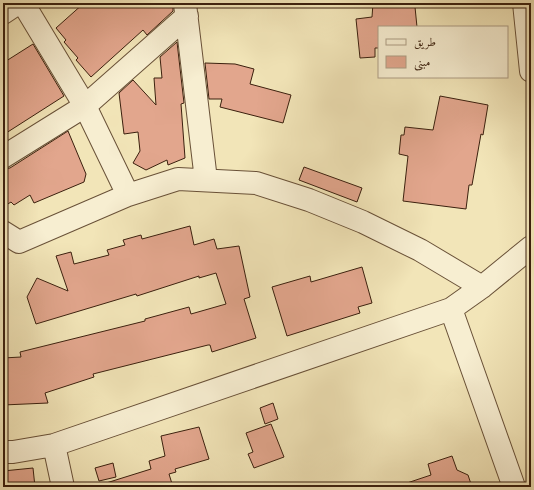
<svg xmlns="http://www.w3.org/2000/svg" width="534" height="490" viewBox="0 0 534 490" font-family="Vollkorn,Amiri,serif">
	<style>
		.building { fill: #e2a68d; stroke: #3b200e }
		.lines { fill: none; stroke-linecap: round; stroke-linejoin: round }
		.minor-casing { stroke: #695138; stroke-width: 24 }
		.tertiary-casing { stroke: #695138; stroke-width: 24 }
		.minor { stroke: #f7eed1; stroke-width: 22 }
		.tertiary { stroke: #f7eed1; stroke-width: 22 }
	</style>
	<rect width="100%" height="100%" fill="#f2e5b8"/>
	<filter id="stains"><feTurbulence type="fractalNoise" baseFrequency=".005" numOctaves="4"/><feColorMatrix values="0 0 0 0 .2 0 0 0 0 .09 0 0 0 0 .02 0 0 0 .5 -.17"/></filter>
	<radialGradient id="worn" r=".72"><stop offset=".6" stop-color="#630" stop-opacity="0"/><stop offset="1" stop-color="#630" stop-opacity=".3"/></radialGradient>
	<path class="building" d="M84,3H173V11L147,35L143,30L91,77L76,60L78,58L64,42L66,40L56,28Z
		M373,3H409L415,7L417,27H379V48H375V57L360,58L356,19L372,17Z
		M177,42L184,103L181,104L185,158L168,165L167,160L146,170L133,163L140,151L138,132L124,134L119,93L133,80L156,105L154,78H162L160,57Z
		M33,44L64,96L3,135V63Z
		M205,63L235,64L254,69L250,84L291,95L283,123L220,107L222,99H209Z
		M440,96L488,105L483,135L481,134L472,185H469L466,209L403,201L408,156L399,154L401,135H404L405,127L433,130Z
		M68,131L86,174L84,182L34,203L30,195L14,205L11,202L3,207V169L10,168Z
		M304,167L362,188L357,202L299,180Z
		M190,226L194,245L214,239L217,249L239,246L250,297L244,299L256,338L212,352L210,345H208L93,374L94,377L45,393L48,403L3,405V358L21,357L20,352L145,321V319L189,307L191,314L226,304L216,273L199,278V276L137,296L136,294L36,324L27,297L37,278L68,291L56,256L71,252L74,264L109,255L107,250L125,245L123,240L141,235L142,239Z
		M362,267L372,303L358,307L360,313L287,336L272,287L310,276L311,282Z
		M273,403L278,419L265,424L260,408Z
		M271,424L284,457L254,468L248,454L253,452L246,433Z
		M199,427L209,459L175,469L176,472L169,474L173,487H103V484L151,469L149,461L165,456L161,436Z
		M452,456L457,470L468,475L472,487H404V484L431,475L428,464Z
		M113,463L116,477L99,481L95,468Z
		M33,468L35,487H3V471Z"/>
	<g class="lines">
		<g class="minor-casing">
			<path id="minor" d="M23,3L85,106L128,195
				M524,3L531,71
				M185,4L206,180
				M3,157L85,106L187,16
				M3,232L19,242L128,195L178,179L256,183L309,200L363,222L420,250L482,287
				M451,309L514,487
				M54,445L63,487
				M3,452H13L54,445L451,309L482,287L531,247"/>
		</g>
		<g class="tertiary-casing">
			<path id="tertiary" d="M3,13L18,3"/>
		</g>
		<use href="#minor" class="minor"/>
		<use href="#tertiary" class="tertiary"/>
	</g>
	<rect width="534" height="490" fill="none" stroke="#f2e5b8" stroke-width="16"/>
	<rect x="4" y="4" width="526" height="482" fill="none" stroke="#3b200e" stroke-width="2"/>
	<rect x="8" y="8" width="518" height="474" fill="none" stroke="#3b200e"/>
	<rect x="378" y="26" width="130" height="52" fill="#f7eed1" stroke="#ac9c83"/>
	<rect x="386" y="39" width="20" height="6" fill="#f7eed1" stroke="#ac9c83"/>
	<text x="414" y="46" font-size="12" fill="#3b200e">طريق</text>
	<rect x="386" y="56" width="20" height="12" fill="#e2a68d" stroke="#ac9c83"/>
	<text x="414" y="66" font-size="12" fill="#3b200e">مبنى</text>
	<rect width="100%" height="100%" filter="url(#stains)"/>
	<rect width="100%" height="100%" fill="url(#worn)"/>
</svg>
